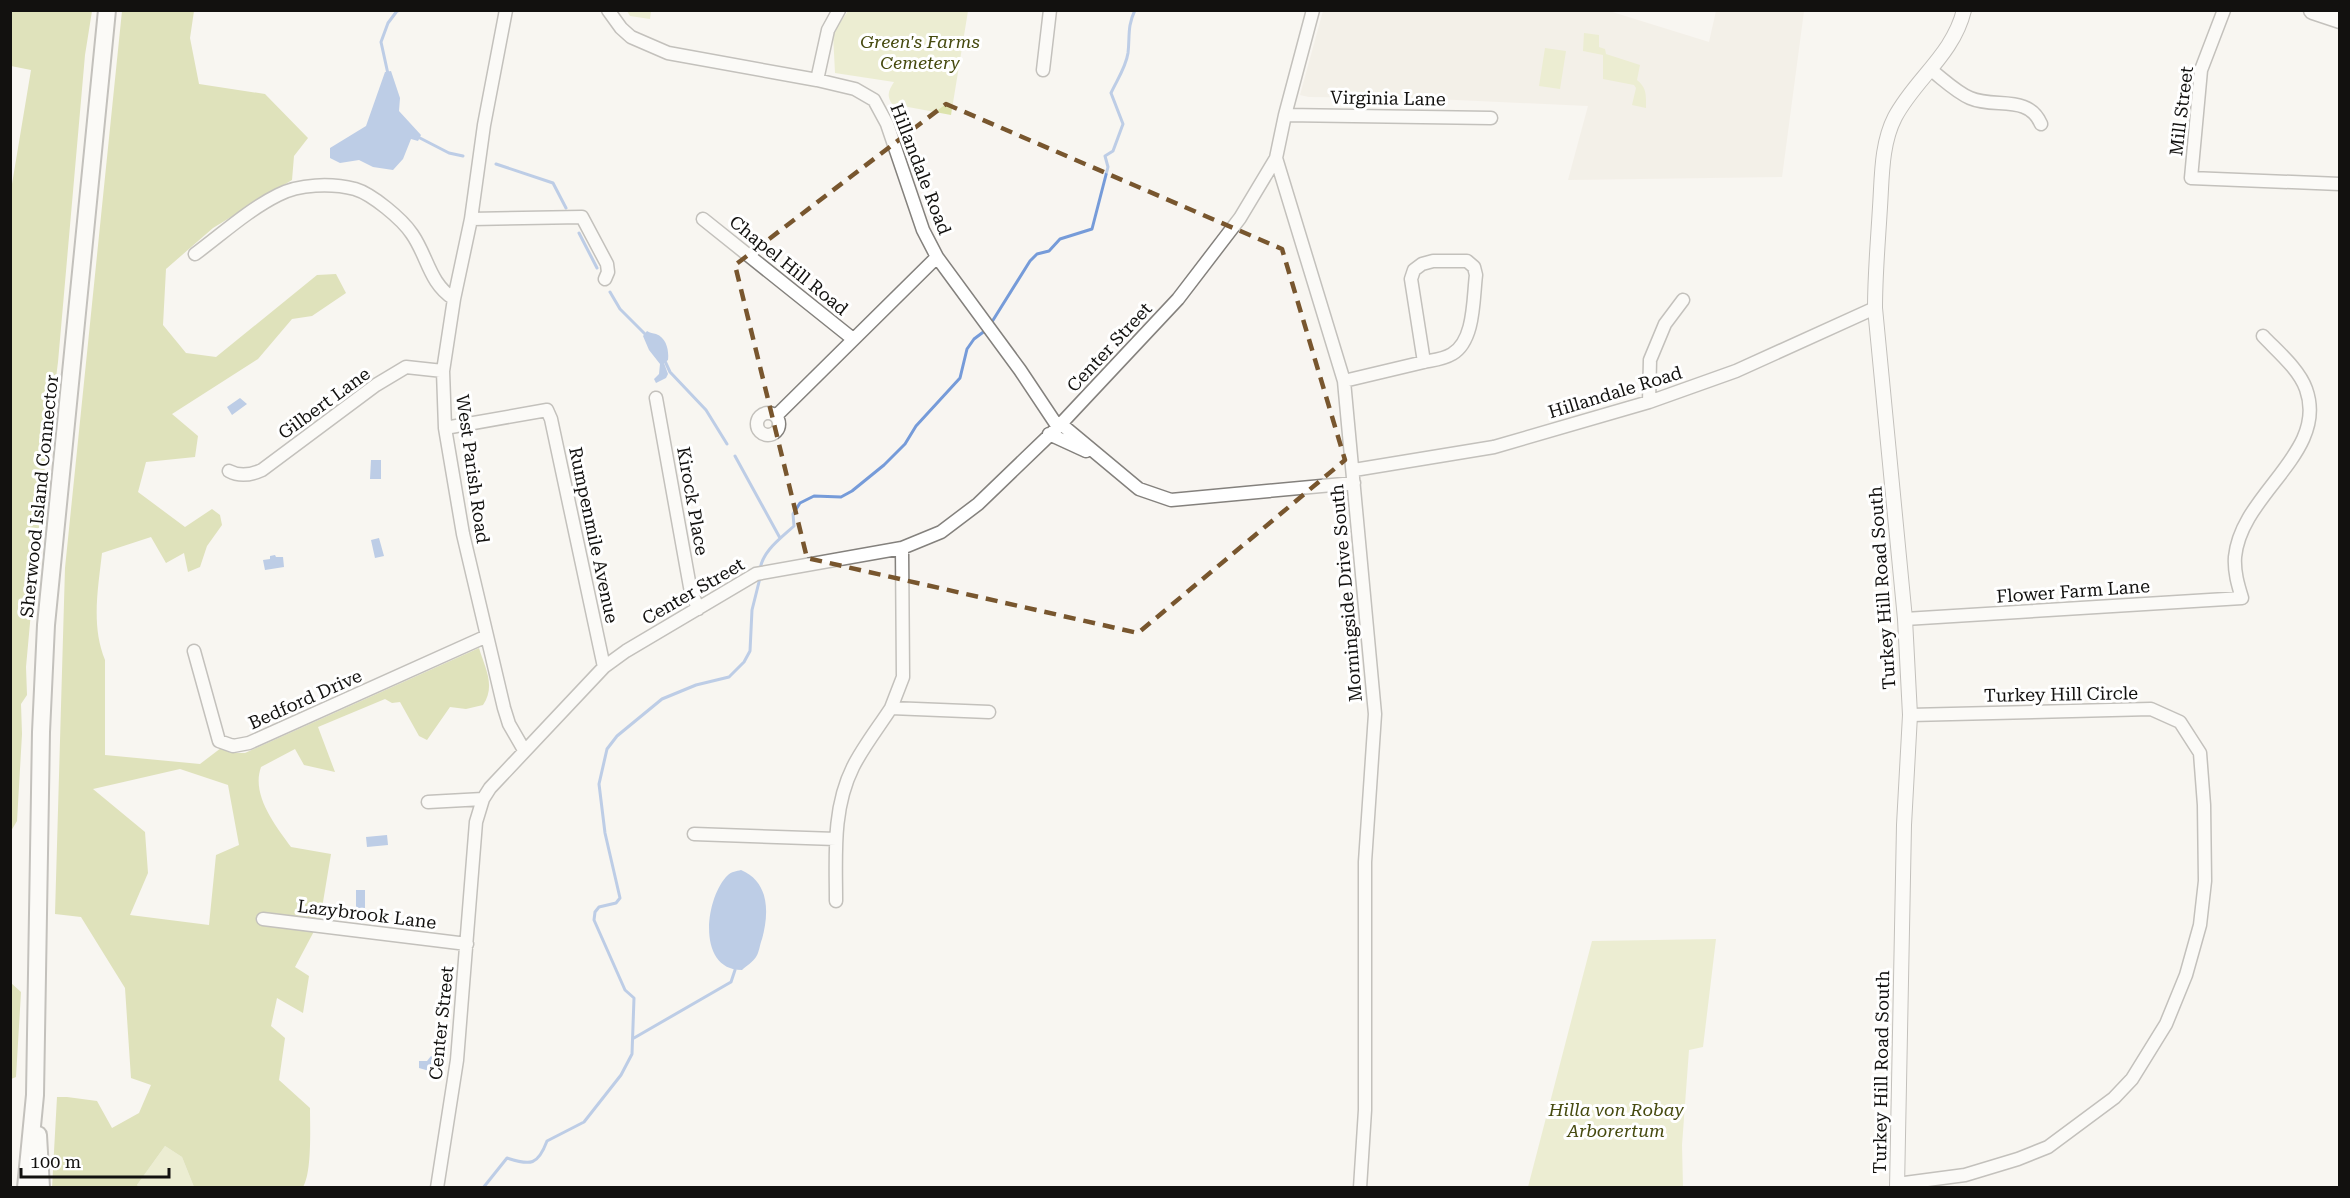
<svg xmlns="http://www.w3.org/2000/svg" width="2350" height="1198" viewBox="0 0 2350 1198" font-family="'Roboto Serif',serif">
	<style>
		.built { fill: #eee8dd }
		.green { fill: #dde3ad }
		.forest { fill: #c1c97b; fill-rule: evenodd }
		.water { fill: #769bd9 }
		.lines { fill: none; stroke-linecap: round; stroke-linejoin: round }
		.stream { stroke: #769bd9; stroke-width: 3 }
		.minor-casing { stroke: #84817d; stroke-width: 15 }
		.tertiary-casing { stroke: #84817d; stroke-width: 16 }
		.secondary-casing { stroke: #84817d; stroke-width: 20 }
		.primary-casing { stroke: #84817d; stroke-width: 21 }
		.minor { stroke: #fff; stroke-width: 12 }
		.tertiary { stroke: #fff; stroke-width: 14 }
		.secondary { stroke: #fff; stroke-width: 16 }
		.primary { stroke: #fff; stroke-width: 18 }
		.marked { fill: none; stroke: #78562e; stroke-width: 4.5; stroke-dasharray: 12 8; stroke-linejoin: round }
		.labels { text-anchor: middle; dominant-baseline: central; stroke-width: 6; stroke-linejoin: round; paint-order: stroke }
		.park-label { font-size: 18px; font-style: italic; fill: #464a0f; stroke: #fff }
		.street-label { font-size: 18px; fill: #12110f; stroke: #fff }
	</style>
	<rect width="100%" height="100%" fill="#f8f5f1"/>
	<path class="built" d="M1323,11H1609L1709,42L1716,11H1804L1782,177L1568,180L1588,106L1415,98L1309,97L1300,95Z"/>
	<path class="green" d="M627,11H651L650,19L630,16Z
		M848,11H968L951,115L892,104C886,95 889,90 894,82L835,73L833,33Z
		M1584,33L1599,35V47L1605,49L1606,54L1640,65L1637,80C1647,88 1646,95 1646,108L1632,105L1636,88L1634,85L1603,79V55L1583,51Z
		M1545,48L1566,51L1560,89L1539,86Z
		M1716,939L1703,1047L1689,1050L1682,1145L1683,1187H1528L1592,941Z
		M165,1146L182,1157L194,1187L139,1188L137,1185Z"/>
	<path class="forest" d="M11,10L92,11L85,55L58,362L45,465L33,590L26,667L27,695L21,704L22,734L17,821L11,831L10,196L31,70L11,66Z
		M122,11H194L190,38L199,84L265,94L308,138L294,156L292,180L213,228L166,269L163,325L186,353L216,357L317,275L336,274L346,293L312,316L292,319L258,359L172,414L198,436L195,457L146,462L138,492L185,527L212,509L220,515L222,525L207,546L200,567L188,572L184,553L166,563L151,537L102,553C98,589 91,626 105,660V755L200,764L221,748L231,753H245L479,648C485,668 496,686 483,705L466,709L450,707L427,740L419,736L400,702L392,703L385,699L318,727L335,772L304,765L295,749L261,767C251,795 275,825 291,847L331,854L320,920L295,967L309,976L303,1013L277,998L271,1026L285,1038L279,1080L310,1108C310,1128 312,1172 303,1187H194L182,1157L165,1146L137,1185L139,1187L52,1188L57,1097H67L97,1101L112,1128L139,1113L151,1085L131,1078L125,988L81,917L55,914L65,568ZM180,769L228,785L239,845L216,855L209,925L130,915L148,873L145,832L93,789Z
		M11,983L21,992L16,1077L11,1079Z"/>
	<path class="water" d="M391,71L400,98L399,111L421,135L418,141L411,139L403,159L393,170L373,167L359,160L340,163L330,158V148L366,126L385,72Z
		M647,331C650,333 653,333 656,334C667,338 669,351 668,360L664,363L668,374L666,378L656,383L654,379L659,374L660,364L649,350L643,336Z
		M240,398L247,404L232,415L227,407Z
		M371,460H381V479H370Z
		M379,538L384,556L375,558L371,540Z
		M275,555L276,557H283L284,567L265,570L263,560L270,559V556Z
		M387,835L388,845L367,847L366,837Z
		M741,870C770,882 769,914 762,939C760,944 759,953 756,957C753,962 746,966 742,970C696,970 705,897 728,875C731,872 737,871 741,870Z
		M356,890H365V908H356Z
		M431,1056L436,1058L431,1066L433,1072L419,1068V1061H427Z"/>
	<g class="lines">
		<path class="stream" d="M388,74L381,42L388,23L397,11L401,10
			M418,137L449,153L463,156
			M496,164L553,183L566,208
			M579,233L597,268
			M610,292L620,309L645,334
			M990,325L1030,261L1037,254L1049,251L1060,239L1092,229L1108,167L1105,156L1113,151L1123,124L1111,93C1117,80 1126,67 1128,53C1130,36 1127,27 1135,10
			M664,359L670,372L706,410L727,444
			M735,456L780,538
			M760,571C761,552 781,538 794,526L793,514L800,503L814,496L841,497L852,491L884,465L905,444L916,426L960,378L967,349L974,339L986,330
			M634,1038L731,982L735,970
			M483,1188L507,1158C531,1166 538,1165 547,1141L584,1122L621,1075L632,1054L634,998L625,990L594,920L595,912L599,907L616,903L620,898L605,833L599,784L607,749L617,736L662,699L696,685L729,677L744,662L750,651L752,610L760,578"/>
		<g class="minor-casing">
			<path id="minor" d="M506,10L484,125L471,219L454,299L443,371L445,428L463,534L504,708L509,724L524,750
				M608,10L621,28L631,37L668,53L817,80L855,89L874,100L887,124L923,230L937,257L1020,370L1058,427
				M1313,10L1285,115L1276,158L1344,381L1375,714L1365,862V1110L1360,1188
				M2224,10L2201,70L2191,178L2340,184
				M1043,70L1050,10
				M1931,70C1943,79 1956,92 1970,98C1995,109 2028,94 2041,124
				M817,80L828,30L839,10
				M1285,115L1491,118
				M471,219L582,217L607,264L608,272L605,279
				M703,219L853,339
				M195,254C222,234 248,210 278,195C299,184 331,183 355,189C372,194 402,219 412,234C428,257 429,283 454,299
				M1433,261H1467L1474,267L1476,275C1473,298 1475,341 1452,354C1444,359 1434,360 1424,362L1411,279L1414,270L1422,264Z
				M1344,381L1424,362
				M656,398L690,587L698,609
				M1649,402L1650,360L1665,324L1683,300
				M757 424a11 11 0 1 1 22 0a11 11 0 1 1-22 0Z
				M776,416L937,257
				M1061,424L1139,489L1171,500L1354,483
				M445,428L547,410L551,419L604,667
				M1049,434L1086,451
				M1354,470L1494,447L1649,402L1736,371L1875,308
				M229,471C240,477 251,475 262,470L376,385L406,367L443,371
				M1905,619L2242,598C2238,585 2234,572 2235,557C2241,493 2329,453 2306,389C2299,369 2277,351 2263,336
				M194,651L219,741L233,746L249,743L487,636
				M891,708L903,677L902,548
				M428,802L483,799
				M694,834L836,839
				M836,901C836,856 832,809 853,767C863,747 878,728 891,708L989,712
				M263,919L467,944
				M1897,1184L1965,1175L2018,1159L2048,1147L2114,1098L2132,1079L2166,1024L2186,975L2200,925L2205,881L2204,805L2200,753L2180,722L2151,709L1910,715
				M437,1188L457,1060L476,822L483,799L490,788L604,667L626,651L756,574L902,548L941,532L978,504L1058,427L1178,299L1240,218L1276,158"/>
		</g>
		<g class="tertiary-casing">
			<path id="tertiary" d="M1897,1188L1904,825L1910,715L1905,619L1875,308C1875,274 1878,241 1880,207C1882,178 1881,144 1895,117C1915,79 1953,55 1964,10"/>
		</g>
		<g class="secondary-casing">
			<path id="secondary" d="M38,1135L41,1188
				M26,1188L35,1095L41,732L46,625L107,10"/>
		</g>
		<g class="primary-casing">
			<path id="primary" d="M2313,10L2340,19"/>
		</g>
		<use href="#minor" class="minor"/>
		<use href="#tertiary" class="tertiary"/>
		<use href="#secondary" class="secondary"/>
		<use href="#primary" class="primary"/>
	</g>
	<path d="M0 0H2350V1198H0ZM946,104L1282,249L1345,460L1138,633L807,558L735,265Z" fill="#f8f5f1" fill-opacity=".55" fill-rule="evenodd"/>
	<path class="marked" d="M946,104L1282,249L1345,460L1138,633L807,558L735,265Z"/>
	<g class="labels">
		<g class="park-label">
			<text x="920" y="41">Green's Farms<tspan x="920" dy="21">Cemetery</tspan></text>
			<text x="1616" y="1109">Hilla von Robay<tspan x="1616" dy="21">Arborertum</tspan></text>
		</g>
		<g class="street-label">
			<text transform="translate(1388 98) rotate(1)">Virginia Lane</text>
			<text transform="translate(2181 111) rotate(-83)">Mill Street</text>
			<text transform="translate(921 169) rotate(69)">Hillandale Road</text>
			<text transform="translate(789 265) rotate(39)">Chapel Hill Road</text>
			<text transform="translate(1109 347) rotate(-47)">Center Street</text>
			<text transform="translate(1615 392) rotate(-17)">Hillandale Road</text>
			<text transform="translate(324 403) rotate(-36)">Gilbert Lane</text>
			<text transform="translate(473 469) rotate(82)">West Parish Road</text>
			<text transform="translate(39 496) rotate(-84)">Sherwood Island Connector</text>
			<text transform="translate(693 501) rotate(80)">Kirock Place</text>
			<text transform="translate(594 535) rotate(78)">Rumpenmile Avenue</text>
			<text transform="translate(1882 588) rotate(-94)">Turkey Hill Road South</text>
			<text transform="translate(693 591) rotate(-30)">Center Street</text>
			<text transform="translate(2073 591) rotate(-4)">Flower Farm Lane</text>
			<text transform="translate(1346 593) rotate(-95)">Morningside Drive South</text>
			<text transform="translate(2061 694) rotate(-1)">Turkey Hill Circle</text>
			<text transform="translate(305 699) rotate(-24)">Bedford Drive</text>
			<text transform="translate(367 914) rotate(7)">Lazybrook Lane</text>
			<text transform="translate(441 1023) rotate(-84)">Center Street</text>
			<text transform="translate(1881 1072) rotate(-89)">Turkey Hill Road South</text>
		</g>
	</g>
	<rect width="2350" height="1198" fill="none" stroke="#12110f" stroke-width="24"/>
	<path d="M21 1168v9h148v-9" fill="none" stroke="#12110f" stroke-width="3"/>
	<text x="30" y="1168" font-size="18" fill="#12110f" stroke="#ffffff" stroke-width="4.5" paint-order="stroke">100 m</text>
</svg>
